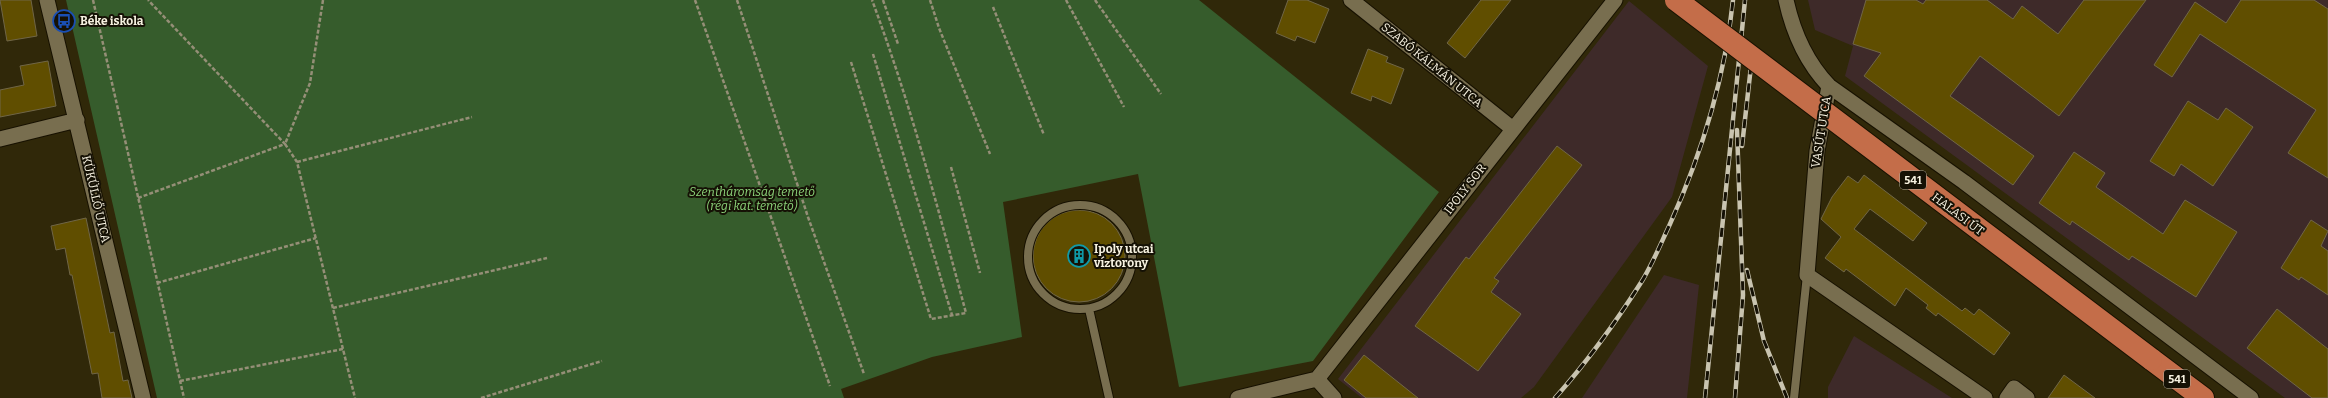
<svg xmlns="http://www.w3.org/2000/svg" width="2328" height="398" viewBox="0 0 2328 398" font-family="Bitter,serif">
	<style>
		.industrial { fill: #3e2a29 }
		.green { fill: #365c2c }
		.building { fill: #604e00; stroke: #706647 }
		.lines { fill: none; stroke-linecap: round; stroke-linejoin: round }
		.lane-casing { stroke: #171100; stroke-width: 10 }
		.street-casing { stroke: #171100; stroke-width: 17 }
		.primary-casing { stroke: #171100; stroke-width: 24 }
		.path { stroke: #958f77; stroke-width: 2.5; stroke-dasharray: 4 2; stroke-linecap: butt }
		.lane { stroke: #786e4f; stroke-width: 8 }
		.street { stroke: #786e4f; stroke-width: 15 }
		.primary { stroke: #c46d49; stroke-width: 22 }
		.rail-casing { stroke: #c9c4b0; stroke-width: 4.5 }
		.rail { stroke: #151105; stroke-width: 3; stroke-dasharray: 9; stroke-linecap: butt }
		.primary-bridge-casing { stroke: #171100; stroke-width: 24; stroke-linecap: butt }
		.primary-bridge { stroke: #c46d49; stroke-width: 22 }
		.labels { text-anchor: middle; dominant-baseline: central; stroke-width: 4; stroke-linejoin: round; paint-order: stroke }
		.shield { fill: #151105; stroke: #b3ae9f; stroke-width: 1 }
		.shield-label { font-size: 11px; font-weight: bold; fill: #f7f2e1 }
		.poi-label { font-size: 12px; font-weight: bold; fill: #f7f2e1; stroke: #151105; text-anchor: start }
		.street-label { font-size: 12px; fill: #f7f2e1; stroke: #151105 }
		.park-label { font-size: 12px; font-style: italic; fill: #8dd57b; stroke: #151105 }
	</style>
	<rect width="100%" height="100%" fill="#302809"/>
	<path class="industrial" d="M1808,0H2328V398H2285L1845,76L1853,46L1815,30Z
		M1629,1L1708,66L1672,197L1534,387L1521,398H1362L1338,379Z
		M1664,275L1699,285L1687,398H1582Z
		M1854,336L1952,398H1828V387Z"/>
	<path class="green" d="M66,0H1199L1439,192L1313,361L1179,387L1138,174L1003,202L1022,337L932,357L841,389L844,398H157Z"/>
	<path class="building" d="M0,0H31L37,36L7,41Z
		M1288,0H1307L1329,9L1315,43L1297,36L1295,41L1276,33Z
		M1481,0H1511L1465,58L1447,43Z
		M1866,0H1916L1923,4L1926,0H1987L2013,19L2022,6L2058,34L2084,0H2146L2059,116L1980,56L1950,96L2034,156L2013,185L1864,76L1881,53L1853,44Z
		M2241,0H2314L2328,9V178L2288,153L2316,110L2200,34L2172,77L2154,65L2195,2L2226,23Z
		M1368,49L1388,57L1386,62L1404,69L1391,104L1372,96L1371,101L1351,93Z
		M48,61L56,106L0,117V90L24,85L20,66Z
		M2188,101L2218,120L2226,108L2253,127L2213,186L2181,164L2174,176L2150,161Z
		M1557,146L1582,165L1494,278L1499,281L1491,292L1521,314L1478,371L1415,326L1466,257L1469,259Z
		M2074,152L2105,173L2096,187L2163,234L2185,200L2237,232L2196,297L2132,256L2129,260L2072,221L2070,225L2039,203Z
		M1864,175L1927,223L1913,241L1870,209L1854,229L1962,311L1965,308L1974,315L1979,309L2010,333L1994,355L1938,313L1936,316L1926,308L1928,305L1906,288L1895,306L1846,269L1844,272L1825,258L1841,237L1821,219L1832,197L1848,176L1858,183Z
		M1033 256a46 46 0 1 1 92 0a46 46 0 1 1-92 0Z
		M86,218L110,333L114,332L123,381L128,380L132,398H102L98,373L92,374L72,275H70L65,248L56,250L51,226Z
		M2311,220L2328,231L2321,246L2328,251V295L2301,277L2299,280L2281,268Z
		M2277,309L2328,349V398H2312L2247,348Z
		M1364,355L1418,398H1366L1344,380Z
		M2064,375L2095,398H2048Z"/>
	<g class="lines">
		<g class="lane-casing">
			<path id="lane" d="M1028 257a52 52 0 1 1 104 0a52 52 0 1 1-104 0Z
				M1089,309L1109,398
				M1794,398L1807,275"/>
		</g>
		<g class="street-casing">
			<path id="street" d="M47,0L143,398
				M1351,0L1513,129
				M1786,0C1793,32 1806,62 1829,86L1964,182L2251,398
				M1829,86L1817,151L1807,275L1985,398
				M0,139L77,120
				M1317,379L1615,0
				M1317,379L1334,398
				M1238,398L1317,379
				M2007,398L2014,388L2027,398"/>
		</g>
		<g class="primary-casing">
			<path id="primary" d="M2151,359L2203,398"/>
		</g>
		<path class="path" d="M93,0L184,398
			M323,0L310,83L285,144L297,162L355,398
			M695,0L830,386
			M737,0L808,217L864,374
			M883,0L898,44
			M930,0L939,28L990,154
			M1066,0L1124,107
			M1095,0L1161,94
			M993,7L1044,135
			M873,54L952,315
			M851,62L931,319L966,313C938,208 910,102 872,0
			M297,162L472,117
			M951,167L980,273
			M138,198L285,144L148,0
			M157,283L316,238
			M333,308L547,258
			M180,381L343,349
			M481,398L602,361"/>
		<use href="#lane" class="lane"/>
		<use href="#street" class="street"/>
		<use href="#primary" class="primary"/>
		<g class="rail-casing">
			<path id="rail" d="M1742,146L1751,66
				M1747,270L1764,341L1787,398
				M1555,398C1587,362 1616,322 1642,281C1653,263 1661,243 1670,224C1702,153 1725,77 1733,0
				M1705,398L1745,0
				M1735,398L1743,295L1737,130"/>
		</g>
		<use href="#rail" class="rail"/>
		<g class="primary-bridge-casing">
			<path id="primary-bridge" d="M1676,0L2151,359"/>
		</g>
		<use href="#primary-bridge" class="primary-bridge"/>
	</g>
	<defs>
		<g id="bus-ring" transform="scale(1.15)"><circle r="9.5" fill="#151105" stroke="#1a4fb4" stroke-width="1.5"/><path d="M-5-6H5V4H4V6H2V4H-2V6H-4V4H-5ZM-3.5-4V0h7V-4ZM-3.5 1.2v1.5H-2V1.2ZM2 1.2v1.5H3.5V1.2Z" fill="#1a4fb4"/></g>
		<g id="building-ring" transform="scale(1.15)"><circle r="9.5" fill="#151105" stroke="#0f9aa8" stroke-width="1.5"/><path d="M-4-6H4V6H1V3H-1V6H-4ZM-2.5-4.3h1.7v1.8h-1.7ZM.8-4.3h1.7v1.8H.8ZM-2.5-1h1.7V.8h-1.7ZM.8-1h1.7V.8H.8Z" fill="#0f9aa8"/></g>
	</defs>
	<g fill-rule="evenodd">
		<use href="#bus-ring" x="64" y="21"/>
		<use href="#building-ring" x="1079" y="256"/>
	</g>
	<g class="labels">
		<g class="shield">
			<rect x="1900" y="171" width="26" height="18" rx="3"/>
			<rect x="2164" y="370" width="26" height="18" rx="3"/>
		</g>
		<g class="shield-label">
			<text x="1913" y="180">541</text>
			<text x="2177" y="379">541</text>
		</g>
		<g class="poi-label">
			<text x="80" y="21">Béke iskola</text>
			<text x="1094" y="249">Ipoly utcai<tspan x="1094" dy="14">víztorony</tspan></text>
		</g>
		<g class="street-label">
			<text transform="translate(1432 65) rotate(39)">SZABÓ KÁLMÁN UTCA</text>
			<text transform="translate(1821 132) rotate(-81)">VASÚT UTCA</text>
			<text transform="translate(1465 189) rotate(-52)">IPOLY SOR</text>
			<text transform="translate(96 199) rotate(77)">KÜKÜLLŐ UTCA</text>
			<text transform="translate(1958 214) rotate(37)">HALASI ÚT</text>
		</g>
		<g class="park-label">
			<text x="752" y="192">Szentháromság temető<tspan x="752" dy="14">(régi kat. temető)</tspan></text>
		</g>
	</g>
</svg>
